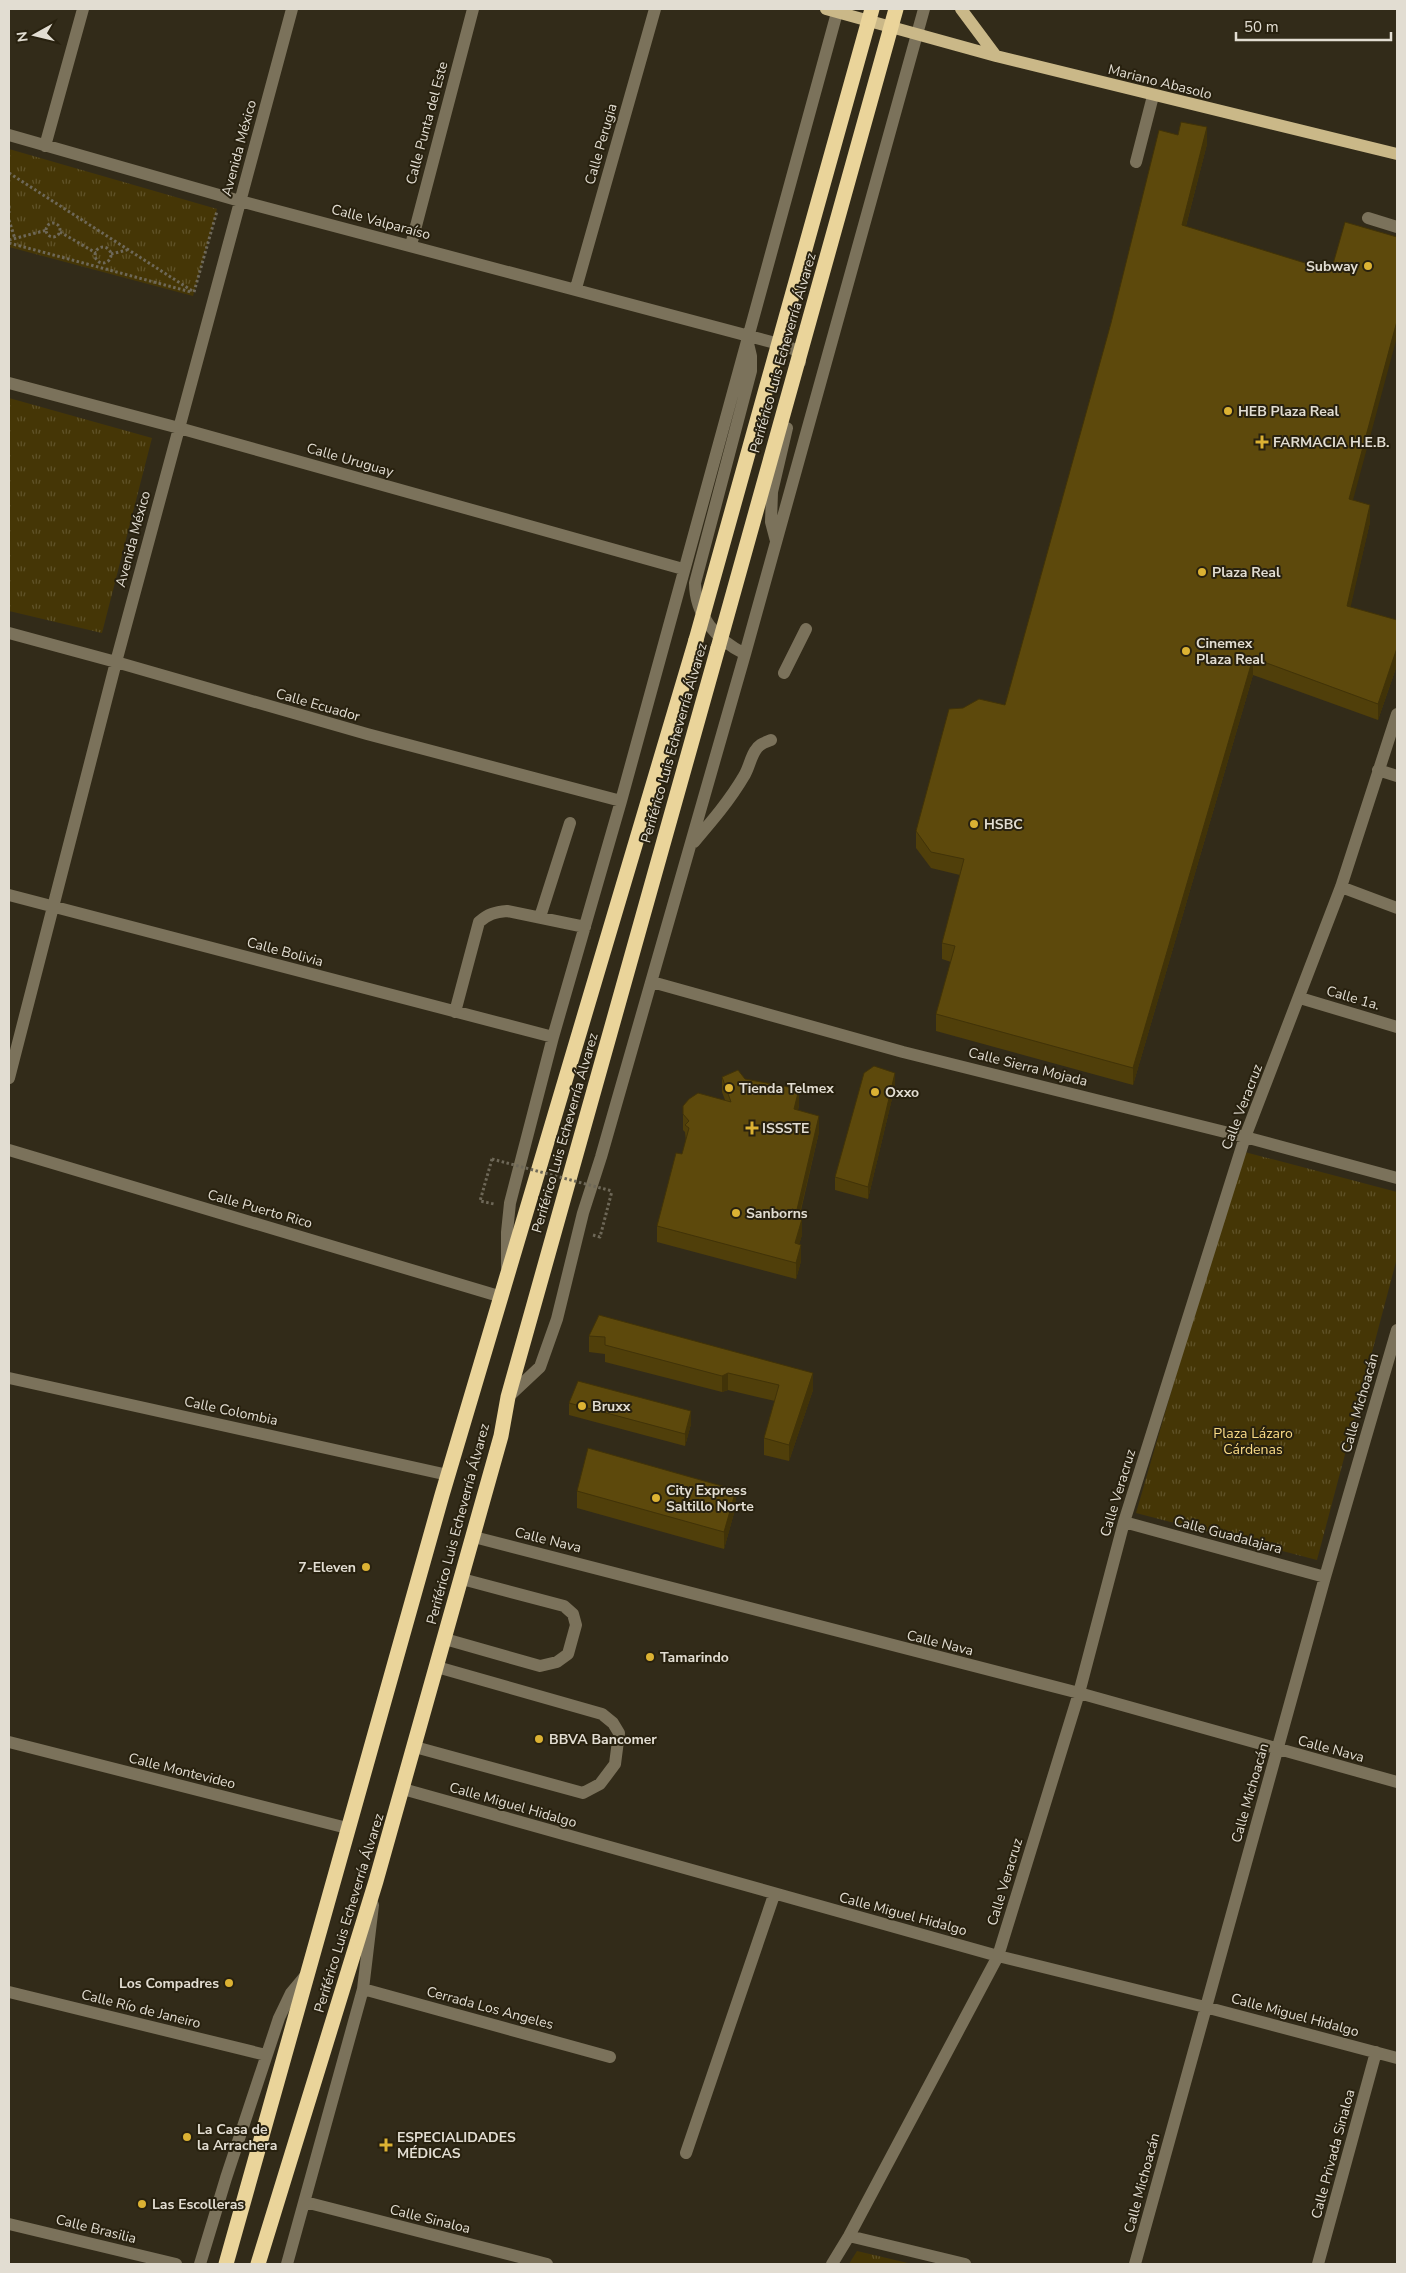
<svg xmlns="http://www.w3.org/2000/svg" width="1406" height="2273" viewBox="0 0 1406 2273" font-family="'Nunito Sans',sans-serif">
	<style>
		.park { fill: url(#park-tufts) }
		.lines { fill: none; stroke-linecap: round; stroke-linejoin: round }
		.path { stroke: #6e6858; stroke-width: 3; stroke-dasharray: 2.5 2.5; stroke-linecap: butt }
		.minor { stroke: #7b725b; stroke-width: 12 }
		.major { stroke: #cab888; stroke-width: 12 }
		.highway { stroke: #ead49a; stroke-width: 15 }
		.path-bridge { stroke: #6e6858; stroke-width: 3; stroke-dasharray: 2.5 2.5; stroke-linecap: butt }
		.highway-bridge { stroke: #ead49a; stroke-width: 15 }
		.wall { fill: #503f0a }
		.shaded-wall { fill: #413308 }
		.building { fill: #5d490c; stroke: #413308 }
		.poi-dot { fill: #dcb233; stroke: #28210f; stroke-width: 2 }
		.labels { text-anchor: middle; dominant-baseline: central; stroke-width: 4; stroke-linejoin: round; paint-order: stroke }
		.street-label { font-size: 14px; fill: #e2ddd2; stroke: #28210f }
		.poi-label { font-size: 14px; font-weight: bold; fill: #e2ddd2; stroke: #28210f; text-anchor: start }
		.park-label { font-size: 14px; fill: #fadb87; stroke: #28210f }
	</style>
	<defs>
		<pattern id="park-tufts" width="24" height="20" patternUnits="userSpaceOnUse" patternTransform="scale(1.25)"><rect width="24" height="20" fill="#453606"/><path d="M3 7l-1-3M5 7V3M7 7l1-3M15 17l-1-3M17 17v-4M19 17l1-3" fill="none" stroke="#605329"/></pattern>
	</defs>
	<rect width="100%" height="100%" fill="#322b19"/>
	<path class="park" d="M9,149L217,209L193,296L9,247Z
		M9,398L152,438L102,633L9,611Z
		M1241,1151L1397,1192V1258L1317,1560L1136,1513Z
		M857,2251L912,2264H849Z"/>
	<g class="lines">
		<path class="path" d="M9,173L194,292
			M9,206V213
			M9,220L15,239
			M46 230a7 7 0 1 1 14 0a7 7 0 1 1-14 0Z
			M60,232L96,253
			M9,240L47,230
			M9,243L191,292
			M95 255a8 8 0 1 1 16 0a8 8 0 1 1-16 0Z
			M111,254L127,250
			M194,292L217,211
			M492,1159L480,1201L494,1204
			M593,1235L600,1237L612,1191"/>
		<path class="minor" d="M9,135L240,201L783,345C792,348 801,351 800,362
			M45,146L83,9
			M1136,162L1153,96
			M1368,218L1397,227
			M411,245L473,9
			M576,288L655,9
			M9,383L179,428L683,569
			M776,541L771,522L772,492L787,428
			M9,633L116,662L367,734L621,801
			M745,654C717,640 695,616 695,583L751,371V356L747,339
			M784,673L806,629
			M1378,770L1397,776
			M694,842C712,821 730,800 744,776C749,768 750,759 755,751C759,744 764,743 771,740
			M1341,887L1397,908
			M9,895L553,1037
			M540,917L570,823
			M652,982L903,1052L1245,1137L1397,1178
			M1300,998L1397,1027
			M455,1012L479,922C488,914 495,912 507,911L585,927
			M9,1078L116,662L292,9
			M9,1150L502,1297
			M507,1267V1232L510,1203L553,1037L621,801L838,9
			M9,1378L448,1475
			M508,1397L540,1367L557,1319L583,1213L601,1157L745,654L924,9
			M1124,1522L1325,1577
			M474,1537L1079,1693L1397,1782
			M445,1639L540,1666L557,1662L568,1654L576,1625L573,1614L564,1606L462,1579
			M9,1742L347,1828
			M415,1747L583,1793L600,1784L615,1764L619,1733L613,1723L602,1714L437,1667
			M403,1789L998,1956L1205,2007L1397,2058
			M363,1989L610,2057
			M9,1992L266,2055
			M686,2153L774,1895
			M305,2202L547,2264
			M9,2224L176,2264
			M849,2236L965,2264
			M200,2264L226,2178L279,2018L291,1993L306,1975
			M287,2264L363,1989L373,1905
			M832,2264L849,2236L998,1956L1079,1693L1124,1522L1245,1137L1341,887L1397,714
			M1135,2264L1325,1577L1397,1330
			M1318,2264L1376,2052"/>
		<path class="major" d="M826,9L996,56L1397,154
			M961,9L996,56"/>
		<path class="highway" d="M226,2264L442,1495L696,640
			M258,2264L376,1881L501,1436L508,1397L718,648"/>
		<path class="path-bridge" d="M492,1159L612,1191"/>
		<path class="highway-bridge" d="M696,640L872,9
			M718,648L896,9"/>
	</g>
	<path class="wall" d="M1178,135L1207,144L1186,226L1353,500L1370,522L1350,607L1397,620V665L1378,720L1253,675L1133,1085L936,1031V1014L951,962L942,959V943L960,875L931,868L916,848V831L1005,705Z
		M722,1077L745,1079L799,1105L798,1110L819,1132L799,1219L802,1235L799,1244L801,1261L796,1279L657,1242V1226L682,1154L686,1141L685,1132L683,1130V1106L725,1100L722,1092Z
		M895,1086L868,1199L835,1190V1177Z
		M599,1315L813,1390L789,1461L764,1455V1438L775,1401L728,1390L722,1392L605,1362V1354L589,1352V1336Z
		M569,1403L691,1424L685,1446L569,1415Z
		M577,1491L736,1506L724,1549L577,1508Z"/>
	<path class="shaded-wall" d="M1207,127V144L1182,241V225Z
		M1397,321V337L1349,515V499Z
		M1370,505V522L1347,623V606Z
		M1397,648V665L1378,720V704Z
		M1253,658V675L1133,1085V1068Z
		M895,1073V1086L868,1199V1187Z
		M799,1089V1105L794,1125V1109Z
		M819,1116V1132L795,1233V1218Z
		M802,1219V1235L795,1259V1243Z
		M801,1245V1261L796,1279V1263Z
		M728,1373V1390L722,1392V1376Z
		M813,1373V1390L789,1461V1445Z
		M691,1411V1424L685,1446V1434Z
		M736,1490V1506L724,1549V1532Z"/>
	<path class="building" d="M1181,122L1207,127L1182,225L1331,271L1345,222L1397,237V321L1349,499L1370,505L1347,606L1397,620V648L1378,704L1253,658L1133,1068L936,1014L955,946L942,943L964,859L931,852L916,831L949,709L963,708L979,699L1005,705L1111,323L1159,130L1178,135Z
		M874,1066L895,1073L868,1187L835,1177L864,1073Z
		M738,1070L745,1079L799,1089L794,1109L819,1116L795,1218L802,1219L795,1243L801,1245L796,1263L657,1226L676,1153L682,1154L689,1128L685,1125L689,1121L683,1114V1106L689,1099L698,1093L731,1102L722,1077Z
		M599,1315L813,1373L789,1445L764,1438L779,1385L728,1373L722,1376L605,1345V1337L589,1336Z
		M578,1381L691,1411L685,1434L569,1403Z
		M588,1448L736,1490L724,1532L577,1491Z"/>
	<g class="poi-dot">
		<circle cx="1368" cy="266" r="5"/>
		<circle cx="1228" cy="411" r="5"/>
		<path d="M1259.5 434.5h5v5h5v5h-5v5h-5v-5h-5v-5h5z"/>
		<circle cx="1202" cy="572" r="5"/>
		<circle cx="1186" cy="651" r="5"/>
		<circle cx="974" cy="824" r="5"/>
		<circle cx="729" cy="1088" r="5"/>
		<circle cx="875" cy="1092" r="5"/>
		<path d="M749.5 1120.5h5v5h5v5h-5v5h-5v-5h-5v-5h5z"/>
		<circle cx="736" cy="1213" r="5"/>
		<circle cx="582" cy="1406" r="5"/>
		<circle cx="656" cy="1498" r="5"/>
		<circle cx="366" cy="1567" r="5"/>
		<circle cx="650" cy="1657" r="5"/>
		<circle cx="539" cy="1739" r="5"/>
		<circle cx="229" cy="1983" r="5"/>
		<circle cx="187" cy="2137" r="5"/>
		<path d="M383.5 2137.5h5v5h5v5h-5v5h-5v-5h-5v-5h5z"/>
		<circle cx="142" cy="2204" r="5"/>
	</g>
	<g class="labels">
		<g class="street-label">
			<text transform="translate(1160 82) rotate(14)">Mariano Abasolo</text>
			<text transform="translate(427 123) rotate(-75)">Calle Punta del Este</text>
			<text transform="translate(601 144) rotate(-74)">Calle Perugia</text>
			<text transform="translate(239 148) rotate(-75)">Avenida México</text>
			<text transform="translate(381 222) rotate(15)">Calle Valparaíso</text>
			<text transform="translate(783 353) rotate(-74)">Periférico Luis Echeverría Álvarez</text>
			<text transform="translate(350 460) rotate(16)">Calle Uruguay</text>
			<text transform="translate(133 539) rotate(-75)">Avenida México</text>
			<text transform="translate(318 705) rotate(16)">Calle Ecuador</text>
			<text transform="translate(674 743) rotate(-74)">Periférico Luis Echeverría Álvarez</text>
			<text transform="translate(285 952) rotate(15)">Calle Bolivia</text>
			<text transform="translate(1353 998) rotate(16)">Calle 1a.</text>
			<text transform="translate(1028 1067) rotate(14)">Calle Sierra Mojada</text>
			<text transform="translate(1242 1107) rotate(-69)">Calle Veracruz</text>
			<text transform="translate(565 1133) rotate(-74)">Periférico Luis Echeverría Álvarez</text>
			<text transform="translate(260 1209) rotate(16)">Calle Puerto Rico</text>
			<text transform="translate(1360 1403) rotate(-74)">Calle Michoacán</text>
			<text transform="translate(231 1411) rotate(12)">Calle Colombia</text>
			<text transform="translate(1118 1493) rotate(-73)">Calle Veracruz</text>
			<text transform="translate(458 1524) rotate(-75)">Periférico Luis Echeverría Álvarez</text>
			<text transform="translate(1228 1535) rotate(15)">Calle Guadalajara</text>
			<text transform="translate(548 1540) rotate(14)">Calle Nava</text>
			<text transform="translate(940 1643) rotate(14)">Calle Nava</text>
			<text transform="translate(1331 1749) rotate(15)">Calle Nava</text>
			<text transform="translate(182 1771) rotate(14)">Calle Montevideo</text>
			<text transform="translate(1250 1793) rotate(-74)">Calle Michoacán</text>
			<text transform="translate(513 1805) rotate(16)">Calle Miguel Hidalgo</text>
			<text transform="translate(1005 1882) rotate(-73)">Calle Veracruz</text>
			<text transform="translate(349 1913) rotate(-73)">Periférico Luis Echeverría Álvarez</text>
			<text transform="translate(903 1914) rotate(15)">Calle Miguel Hidalgo</text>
			<text transform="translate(490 2008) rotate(15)">Cerrada Los Angeles</text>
			<text transform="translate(141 2009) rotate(14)">Calle Río de Janeiro</text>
			<text transform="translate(1295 2015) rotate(15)">Calle Miguel Hidalgo</text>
			<text transform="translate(1333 2154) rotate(-75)">Calle Privada Sinaloa</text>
			<text transform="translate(1142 2183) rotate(-75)">Calle Michoacán</text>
			<text transform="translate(430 2219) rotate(14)">Calle Sinaloa</text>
			<text transform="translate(96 2229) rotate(14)">Calle Brasilia</text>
		</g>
		<g class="poi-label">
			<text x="1358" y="266" text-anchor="end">Subway</text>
			<text x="1238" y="411">HEB Plaza Real</text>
			<text x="1273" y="442">FARMACIA H.E.B.</text>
			<text x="1212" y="572">Plaza Real</text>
			<text x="1196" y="643">Cinemex<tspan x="1196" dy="16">Plaza Real</tspan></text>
			<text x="984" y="824">HSBC</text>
			<text x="739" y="1088">Tienda Telmex</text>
			<text x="885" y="1092">Oxxo</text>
			<text x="762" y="1128">ISSSTE</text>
			<text x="746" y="1213">Sanborns</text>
			<text x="592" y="1406">Bruxx</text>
			<text x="666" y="1490">City Express<tspan x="666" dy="16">Saltillo Norte</tspan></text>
			<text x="356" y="1567" text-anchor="end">7-Eleven</text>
			<text x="660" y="1657">Tamarindo</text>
			<text x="549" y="1739">BBVA Bancomer</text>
			<text x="219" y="1983" text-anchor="end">Los Compadres</text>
			<text x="197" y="2129">La Casa de<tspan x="197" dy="16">la Arrachera</tspan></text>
			<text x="397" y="2137">ESPECIALIDADES<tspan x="397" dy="16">MÉDICAS</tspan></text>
			<text x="152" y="2204">Las Escolleras</text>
		</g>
		<g class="park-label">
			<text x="1253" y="1433">Plaza Lázaro<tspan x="1253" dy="16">Cárdenas</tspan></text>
		</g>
	</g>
	<rect width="1406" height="2273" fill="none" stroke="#e2ddd2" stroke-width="20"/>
	<g transform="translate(35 35) rotate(262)" stroke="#28210f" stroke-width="4" paint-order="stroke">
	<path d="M0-4L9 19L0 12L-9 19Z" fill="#e2ddd2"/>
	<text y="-8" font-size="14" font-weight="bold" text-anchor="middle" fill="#e2ddd2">N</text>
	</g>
	<path d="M1236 32v8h155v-8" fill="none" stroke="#e2ddd2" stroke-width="2.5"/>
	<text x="1244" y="32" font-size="15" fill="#e2ddd2" stroke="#28210f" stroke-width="4" paint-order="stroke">50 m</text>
</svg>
